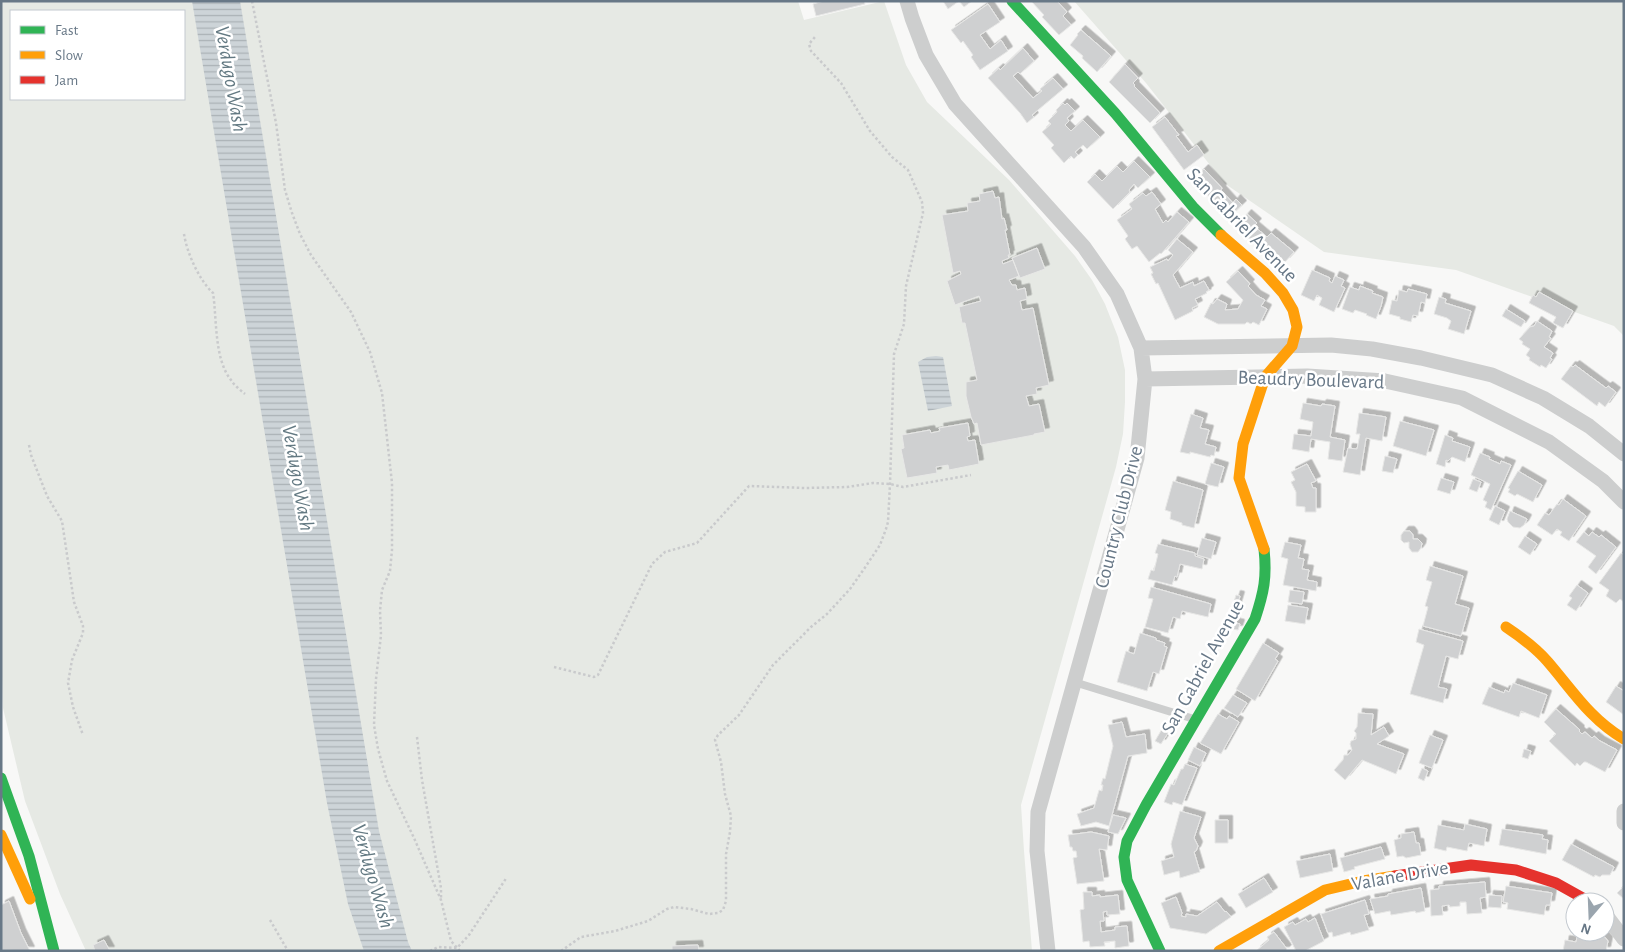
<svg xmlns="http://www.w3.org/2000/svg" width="1625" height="952" viewBox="0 0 1625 952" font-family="'Alegreya Sans',sans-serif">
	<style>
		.green { fill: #e6e9e4; fill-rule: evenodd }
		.water { fill: url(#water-rules) }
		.building { fill: #cfd0d1; stroke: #e7e7e6; filter: url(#shadow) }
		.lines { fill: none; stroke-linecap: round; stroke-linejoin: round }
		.path { stroke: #c9cacc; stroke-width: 2.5; stroke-dasharray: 2.5 2.5; stroke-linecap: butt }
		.lane { stroke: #cdcece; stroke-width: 8 }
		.street { stroke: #cdcece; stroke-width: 15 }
		.fast { stroke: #30b455; stroke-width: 11 }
		.slow { stroke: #ff9f0a; stroke-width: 11 }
		.jam { stroke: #e5322d; stroke-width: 11 }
		.labels { text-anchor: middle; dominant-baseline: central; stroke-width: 5; stroke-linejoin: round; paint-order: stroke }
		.street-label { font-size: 20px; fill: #687887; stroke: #fff }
		.water-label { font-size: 21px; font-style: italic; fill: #637982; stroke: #fff }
	</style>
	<defs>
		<pattern id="water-rules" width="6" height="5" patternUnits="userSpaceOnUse" patternTransform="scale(1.25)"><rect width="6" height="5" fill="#cdd4d8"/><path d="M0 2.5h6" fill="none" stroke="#aab1b5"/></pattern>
		<filter id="shadow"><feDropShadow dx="4.5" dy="-4.5" stdDeviation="0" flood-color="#0004"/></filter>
	</defs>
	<rect width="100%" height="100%" fill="#f8f8f7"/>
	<path class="green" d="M1,1H798L804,20L884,1L906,65L927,102L1009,180L1075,256L1092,280L1105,304L1118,337L1125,370V402L1123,434L1116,467L1021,805L1024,851L1032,951H86L60,894L25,801L3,708L1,643ZM11,11H184V99H11Z
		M1074,1H1624V336L1614,326L1456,270L1324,252L1224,183L1146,83Z"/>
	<path class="water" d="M192,1H240L379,831L408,942L412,951H364L348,904L327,803Z
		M936,356L943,357L952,406L928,411L918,362L927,357Z"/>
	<path class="building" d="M824,1H864L865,4L816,16L813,4Z
		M943,1H959L948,9Z
		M959,1H972L964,7Z
		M1031,1H1057L1067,12L1063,16L1071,25L1059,35L1042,17L1044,15Z
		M988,4L1000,22L980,35L990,49L1001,40L1008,51L980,70L971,57L973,55L963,41L961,43L951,30Z
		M1081,30L1111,56L1097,72L1082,58L1083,56L1070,45L1078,35L1077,34Z
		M1023,48L1034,61L1020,74L1018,72L1013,76L1033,98L1042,91L1040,89L1053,78L1063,89L1032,115L1034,117L1027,123L1020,113L988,78L999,68L1000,70Z
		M1125,64L1138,78L1133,83L1135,85L1134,86L1160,113L1150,123L1109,82Z
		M1063,103L1065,105L1067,103L1075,111L1067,118L1069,121L1065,125L1071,131L1083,120L1100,137L1087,149L1083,145L1075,152L1078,155L1074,159L1071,156L1064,163L1051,148L1054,145L1042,132L1051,124L1048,121L1057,112L1056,110Z
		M1165,117L1179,135L1176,136L1188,152L1197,145L1204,155L1184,170L1152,127Z
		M1134,161L1150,177L1138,188L1134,184L1129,190L1130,192L1113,209L1087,182L1095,174L1102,181L1117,166L1123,172Z
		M1204,169L1222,188L1221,190L1233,203L1236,199L1242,205L1229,217L1193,180Z
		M993,191L995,198L999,197L1002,219L1004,218L1007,230H1005L1010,255H1008L1009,258L1002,261L1003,264L1013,260L1019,276L1009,280L1012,285H1016L1017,290L1025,288L1027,299L1020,301L1022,310L1033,308L1049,385L1036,388L1037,394L1026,396L1029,406L1039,404L1045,432L1034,434V435L981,445L977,423L974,424L971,417L966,396V382L977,380L965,323H962L959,307L981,301L979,296L955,305L947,281L961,274L960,271L953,273L942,215L968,211L967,203L980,201L979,194Z
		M1152,192L1161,204L1155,209L1163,223L1166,220L1168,222L1177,212L1189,222L1161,254L1160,253L1149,262L1137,246L1132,249L1125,239L1128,236L1117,220L1132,209L1129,204L1143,193L1146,196Z
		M1247,214L1257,223L1254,226L1267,237L1271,233L1294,252L1285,262L1277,255L1274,258L1263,248L1262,250L1236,227Z
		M1177,239L1193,252L1173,275L1180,288L1193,282L1194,286L1204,281L1209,290L1206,292L1207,293L1195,299L1198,305L1192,308L1193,311L1175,320L1158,283L1156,284L1151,274L1153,273L1150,267L1167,259L1168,261L1173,255L1168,250Z
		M1037,248L1045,269L1020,278L1012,258Z
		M1312,270L1330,278L1329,281L1332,283L1335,276L1344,280L1341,286L1345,288L1334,312L1319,305L1322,298L1317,295L1314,301L1301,295Z
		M1238,271L1250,284L1248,286L1256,295L1265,300L1261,306L1267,309L1259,325L1253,322L1251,324L1247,322L1245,324H1218L1204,317L1211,303L1213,304L1217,299L1227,304L1225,310L1238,309L1243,300L1226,282Z
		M1360,286L1373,291L1372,293L1383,297L1381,306L1376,319L1366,315L1367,314L1355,310L1353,313L1342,309L1350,287L1359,290Z
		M1408,289L1427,294L1425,303L1421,302L1418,316L1413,315L1411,322L1400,319V317L1389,314L1392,300L1397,301L1399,290L1407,292Z
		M1539,292L1573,311L1563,328L1553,323L1556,317L1529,303L1533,295L1536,297Z
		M1439,297L1446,299L1445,303L1471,311L1464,334L1448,329L1451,321L1447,318L1434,314Z
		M1506,309L1525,321L1521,327L1502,316Z
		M1537,321L1552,331L1549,337L1551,338L1544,347L1553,353L1550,358L1552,359L1546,368L1541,365L1540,367L1529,360L1530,358L1526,355L1530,349L1522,344L1523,342L1519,339L1530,327L1534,326Z
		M1575,365L1606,388L1608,386L1616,392L1605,407L1599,402L1597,406L1561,379L1571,366L1573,367Z
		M1303,403L1321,406L1322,404L1335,406L1330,437L1345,440L1342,461L1328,459L1330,442L1311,439L1309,452L1292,449L1294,434L1311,436L1313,422L1300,419Z
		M1359,413L1386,417L1382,441L1366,438L1360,475L1343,472L1348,448L1357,449L1360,434H1356Z
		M1191,414L1203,418L1200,428L1209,430L1205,444L1216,447L1214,456L1211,455L1210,457L1190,452V454L1180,452Z
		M1400,421L1434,430L1426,456L1393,446Z
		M968,423L970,436L967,437L968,441L975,440L979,464L949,470L948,465L936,467L937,473L907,478L901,449L904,448L902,435L930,430L931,433L940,431L939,428Z
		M1445,435L1453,438L1452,441L1470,447L1465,462L1452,457L1448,461L1446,460L1445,467L1436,464Z
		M1480,453L1490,457L1489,459L1500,464L1501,461L1511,465L1491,510L1485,507L1487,502L1483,500L1490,484L1471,475Z
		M1385,456L1397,459L1393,473L1382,471Z
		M1211,463L1224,467L1218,487L1205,484Z
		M1307,464L1316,481L1311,483L1313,488H1316V512H1305V507L1296,506V492L1291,482L1295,480L1291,472Z
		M1518,471L1542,485L1533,502L1517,494L1515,496L1508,492L1510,489L1508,488Z
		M1441,478L1454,482L1450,494L1437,490Z
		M1473,479L1481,482L1477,492L1469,489Z
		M1173,481L1203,490L1194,528L1182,525V523L1170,519L1171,512L1165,510Z
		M1563,499L1586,516L1569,541L1560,535L1562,532L1557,529L1552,535L1537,525L1545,513L1549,515L1557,504L1559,505Z
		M1495,506L1505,511L1499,525L1489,520Z
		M1510,511L1527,519L1524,525L1520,528L1513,527L1508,522L1507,519Z
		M1404,531H1410L1413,535V539H1418L1422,543L1421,548L1418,552H1412L1409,548V542L1404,543L1401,540V535Z
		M1584,532L1589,536L1592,532L1599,537L1601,535L1616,547L1596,574L1588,567L1596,556L1576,542Z
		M1525,536L1537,544L1530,555L1518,547Z
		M1202,538L1216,542L1211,559L1197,555Z
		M1285,542L1301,545L1298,558L1304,559L1302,569L1309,570L1307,580L1317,582L1316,591L1283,585L1288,559L1281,557Z
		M1158,544L1195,553V556L1204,559L1202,569L1180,564L1177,577L1175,576L1172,585L1148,579L1151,570L1154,571L1158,554L1155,553Z
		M1621,553L1624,555V602L1620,599L1616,603L1606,596L1609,590L1599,583Z
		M1430,566L1463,576L1455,604L1469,608L1461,636L1423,626L1428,607L1425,606L1432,582L1426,580Z
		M1577,585L1588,593L1576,611L1567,605L1572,598L1569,596Z
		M1151,587L1211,604L1208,617L1182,611L1180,619L1173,617L1168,633L1145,627L1153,599L1148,598Z
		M1290,590L1304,592L1302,604L1288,602Z
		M1236,595L1240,596L1237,606L1233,605Z
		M1288,605L1308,608L1305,624L1285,621Z
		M1228,621L1240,624L1238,630L1227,628Z
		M1419,629L1463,641L1458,659L1446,656L1438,687L1447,689L1443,703L1410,694L1424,645L1416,642Z
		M1140,633L1156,638V640L1165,643L1164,646L1167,647L1159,674L1153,672L1147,691L1117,682L1126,651L1134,654Z
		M1263,643L1279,653L1275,659L1278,661L1255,701L1236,689Z
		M1513,683L1547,695L1539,718L1521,711L1519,717L1482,704L1489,687L1504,693L1505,690L1509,692Z
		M1616,686L1624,691V715L1606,702Z
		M1233,695L1247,703L1238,717L1224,708Z
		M1556,709L1580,730L1579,731L1582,734L1585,732L1592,738L1594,736L1600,741L1617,750L1605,772L1586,762H1584L1580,766L1577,763L1575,766L1549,741L1556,734L1544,722Z
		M1358,713L1373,714L1371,735L1384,727L1389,736L1377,744L1404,754L1396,774L1362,760L1345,780L1334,770L1343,760L1344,755H1348L1352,750L1350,744L1351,741L1356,739V733L1354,731L1357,727Z
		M1218,714L1227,719L1229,716L1239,722L1221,754L1200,743Z
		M1122,722L1126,737L1145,734L1147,753L1128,756L1109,826L1096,822L1081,826L1077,814L1094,808L1099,790L1102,791L1103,785H1101L1103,778L1105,779L1113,746L1108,725Z
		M1162,729L1168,733L1161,744L1155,741Z
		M1430,735L1443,740L1432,768L1419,763Z
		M1194,747L1206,753L1200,766L1188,760Z
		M1524,749L1531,751L1528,759L1522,757Z
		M1185,764L1197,768L1182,805L1173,802L1172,805L1164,802L1171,784L1174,785L1181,769H1183Z
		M1422,768L1428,771L1424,781L1418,778Z
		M1180,811L1201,817L1194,838L1198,846L1196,851L1194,852L1200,872L1180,878L1179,871L1164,875L1161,861L1174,857L1171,844Z
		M1113,815L1126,818L1118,834L1108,832Z
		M1215,820H1228V843H1215Z
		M1465,824L1487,829L1484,846L1469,843L1467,851L1447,847L1446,851L1434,848L1438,825L1464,830Z
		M1502,829L1543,835L1542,839L1548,840L1546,854L1499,845Z
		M1091,832L1109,836L1107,850L1099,849L1104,881L1077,884L1073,858L1077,857L1076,851H1073L1072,847H1070L1068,835Z
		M1414,832L1416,843H1419L1421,855L1406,858L1403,856L1397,857L1394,840L1401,838V834Z
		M1571,844L1614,867L1610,875H1602L1600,877L1595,875L1594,877L1562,860Z
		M1381,847L1385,859L1354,867L1355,869L1344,872L1340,858Z
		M1330,854L1333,871L1300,878L1296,861Z
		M1264,878L1273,892L1246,908L1238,894Z
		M1485,882L1486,897L1480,898L1482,913L1467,914L1466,902H1460V906L1450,907L1449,905L1442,906L1443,915L1431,916L1430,890L1439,889V886Z
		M1506,886L1552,893L1550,905H1546L1544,915L1507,909L1508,903L1503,902Z
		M1624,886V899L1617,893Z
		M1421,888L1425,911L1416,913L1415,911L1391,915L1390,911L1375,914L1370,899L1388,896V894Z
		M1083,892H1092V896L1100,895V897L1118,895L1120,914L1107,915V911L1103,912L1104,921H1100L1101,932L1115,930V927L1127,926L1129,946L1115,948V941L1104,942L1105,946L1090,947L1089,941L1083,942L1080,910L1084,909Z
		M1489,895L1502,896L1501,908L1488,907Z
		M1176,897L1182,913L1181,916L1186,917V914L1197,916L1217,902L1225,912L1226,911L1231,917L1206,934L1170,928L1161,903Z
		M1365,900L1369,914L1364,915L1369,930L1351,935L1350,932L1333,937L1332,932L1328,933L1321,914Z
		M9,901L21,933L30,951L1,950V905Z
		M1315,918L1324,941L1305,951H1296L1284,927L1293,922L1295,925L1306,919L1308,922Z
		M1274,932L1287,949L1285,951H1256L1269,940L1267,937Z
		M1578,932H1598V934L1603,935L1608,941L1606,951H1563L1565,940L1576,942Z
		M104,940L110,951H95L93,945Z
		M698,945L699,951H672V946Z"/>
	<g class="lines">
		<path class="path" d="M252,1L276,123L285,190L292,213L300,234L311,255L351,312L370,352L382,393L392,483V550L390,571L382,590L380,611L381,635L376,679L374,725L378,749L387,781L414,838L441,900L451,941L460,951
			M184,234C187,253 199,280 213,293C217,319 214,359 231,380C234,385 240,390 245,394
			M29,445L31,455L47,496L62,521L74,602L83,626V633L72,660L68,683L73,707L83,735
			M554,667L594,677L598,675L652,564L665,552L697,543L749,486L805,488L847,487L873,483L890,484L903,487L971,475
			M417,737L422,780L441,888V898
			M270,920L288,951
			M430,951L438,947L457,948L469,935L507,877
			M561,951L581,937L615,931L648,921L667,909L674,907L691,909L709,914L718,913L723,910L726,901V854L730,832L731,816L725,794L721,762L715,740L718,735L739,715L773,665L811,627L827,614L850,589L864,569L880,545L886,529L888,522L890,484L894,354L904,324L906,286L923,213L922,202L908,170L892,157L870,131L841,83L811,51L809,44L815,37"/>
		<path class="lane" d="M1074,682L1194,719"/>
		<path class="street" d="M907,1L912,18L926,55L955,104L1084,247L1117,294L1141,348L1145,379L1137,458L1038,812L1037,851L1048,951
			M1141,348L1331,345L1372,349L1421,358L1492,375L1543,398L1589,426L1624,454
			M1145,379L1307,376L1385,381L1462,398L1549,442L1603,481L1624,502
			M1624,811V823
			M1605,914L1624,939"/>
		<path class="fast" d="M1012,1L1115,113L1194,208L1221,235
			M1,778L29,856L54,951
			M1160,951L1127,880L1124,857L1127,841L1146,805L1255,619C1264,592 1267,577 1264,549"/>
		<path class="slow" d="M1221,235L1265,273L1283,293L1293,310L1297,327L1292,346L1265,377L1243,444L1239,478L1264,549
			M1506,627C1521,637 1536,648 1548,662C1573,691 1590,719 1624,739
			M1,835L30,899
			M1219,951L1325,890L1363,881L1395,876"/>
		<path class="jam" d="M1395,876L1471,865L1516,870L1556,883L1590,902"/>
	</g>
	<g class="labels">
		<g class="street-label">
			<text transform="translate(1242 225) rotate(46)">San Gabriel Avenue</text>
			<text transform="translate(1311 380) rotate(2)">Beaudry Boulevard</text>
			<text transform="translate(1119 517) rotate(-76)">Country Club Drive</text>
			<text transform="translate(1203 667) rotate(-61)">San Gabriel Avenue</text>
			<text transform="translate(1400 876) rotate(-10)">Valane Drive</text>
		</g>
		<g class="water-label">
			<text transform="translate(231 79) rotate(80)">Verdugo Wash</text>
			<text transform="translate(298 478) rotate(80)">Verdugo Wash</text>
			<text transform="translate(373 876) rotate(74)">Verdugo Wash</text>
		</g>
	</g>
	<rect width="1625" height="952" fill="none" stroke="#687887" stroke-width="5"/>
	<rect x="10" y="10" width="175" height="90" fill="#ffffff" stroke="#c3c9cf"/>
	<rect x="20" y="26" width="25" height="8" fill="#30b455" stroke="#c3c9cf"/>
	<text x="55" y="35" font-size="15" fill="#687887">Fast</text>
	<rect x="20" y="51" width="25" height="8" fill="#ff9f0a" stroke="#c3c9cf"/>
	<text x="55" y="60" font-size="15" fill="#687887">Slow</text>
	<rect x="20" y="76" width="25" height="8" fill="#e5322d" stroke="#c3c9cf"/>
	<text x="55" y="85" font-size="15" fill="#687887">Jam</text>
	<g transform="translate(1590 917) rotate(199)"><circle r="24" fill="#ffffff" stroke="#c3c9cf"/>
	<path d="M0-4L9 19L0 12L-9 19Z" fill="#9aa5ae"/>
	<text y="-8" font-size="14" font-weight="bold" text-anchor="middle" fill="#687887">N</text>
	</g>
</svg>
